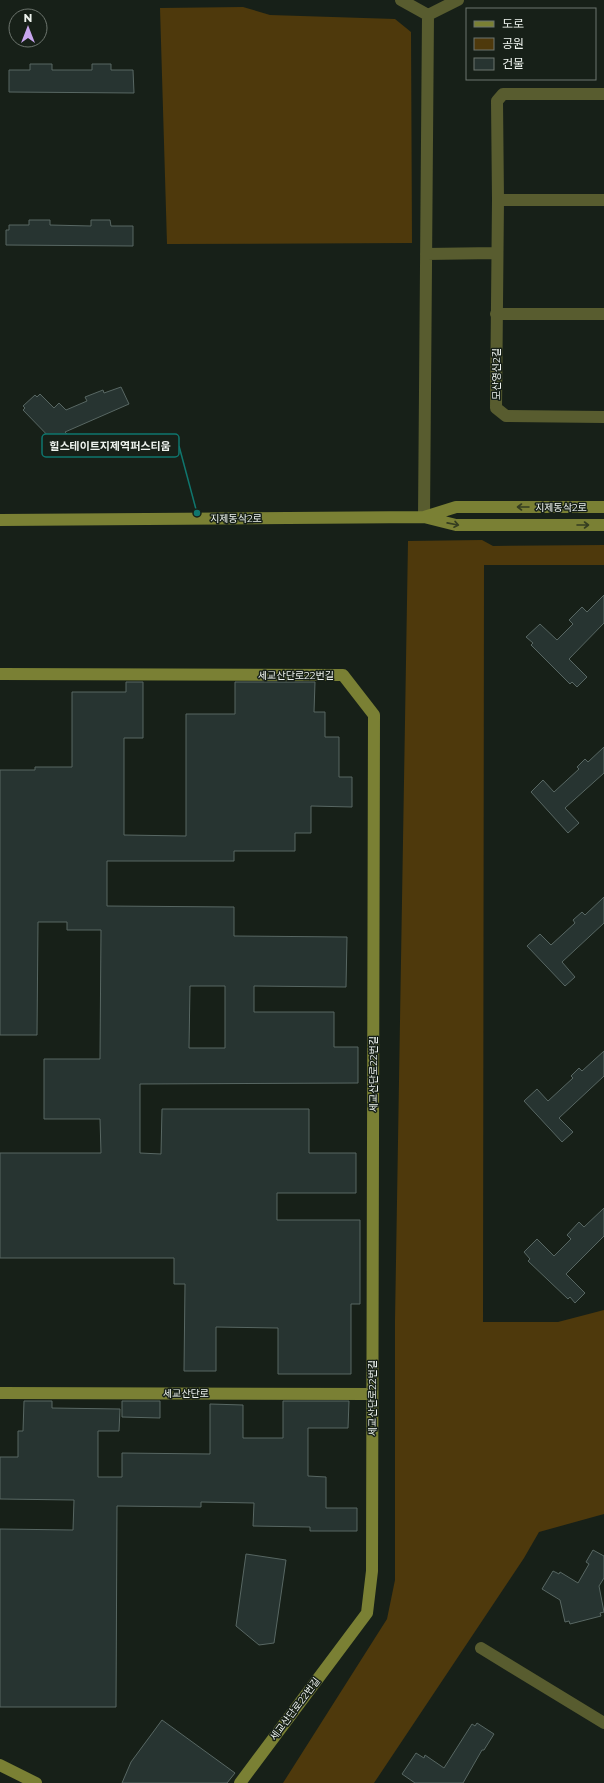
<svg xmlns="http://www.w3.org/2000/svg" width="604" height="1783" viewBox="0 0 604 1783" font-family="Montserrat,'Noto Sans KR',sans-serif">
	<style>
		.green { fill: #4e390c }
		.building { fill: #273431; stroke: #586763; fill-rule: evenodd }
		.lines { fill: none; stroke-linecap: round; stroke-linejoin: round }
		.street { stroke: #585c2f; stroke-width: 12 }
		.secondary { stroke: #7a8034; stroke-width: 12 }
		.oneway { stroke: #353d20 }
		.labels { text-anchor: middle; dominant-baseline: central; stroke-width: 3; stroke-linejoin: round; paint-order: stroke }
		.street-label { font-size: 10px; fill: #eff4ef; stroke: #172018 }
		.leader { fill: none; stroke: #0f766e; stroke-width: 1.5 }
		.callout-dot { fill: #0f766e; stroke: #172018; stroke-width: 1.5 }
		.callout { fill: #172018; stroke: #0f766e; stroke-width: 1.5 }
		.callout-label { font-size: 11px; text-anchor: middle; font-weight: bold; fill: #eff4ef }
	</style>
	<rect width="100%" height="100%" fill="#172018"/>
	<path class="green" d="M243,7L270,15L395,19L411,32L412,243L167,244L160,8Z
		M482,540L493,546L604,545V565H484L483,1322H558L604,1310V1514L539,1532L524,1558L374,1783H283L387,1619L395,1580V1321L408,541Z"/>
	<path class="building" d="M30,64H52V70H92V64H111V70H133L134,93L9,92V70H30Z
		M29,220H50V225L91,226V220H110L111,226H133V246L6,245V230H9V225H29Z
		M121,387L129,404L65,432L70,437L61,445L59,442L56,444L23,410L25,408L23,406L35,395L37,397L40,394L54,408L59,403L66,410L87,401L85,397L103,390L104,393Z
		M604,595V623L569,659L587,677L577,687L572,682L570,684L531,645L533,643L526,637L540,624L557,640L573,624L569,620L582,607L587,612Z
		M126,682H143V738H124V835L186,836V714H235V682H315L314,712H325V737H339V777H352V807L311,806V833H295V851H234V861H107V906L234,907V936L347,937L346,987L254,986V1012H334V1047H358V1083L140,1084V1153L161,1154L162,1109H309V1153H356V1193H277V1220H360V1304H351V1374H278V1328L216,1327V1371H184L185,1284H174V1258H0V1153H101L100,1119H44V1059H100L101,930H67V922H38L37,1035H0V770H35V767H72V692H126ZM190,986H225V1048H189Z
		M604,747V773L565,808L579,823L568,833L531,792L543,780L554,792L579,769L577,767L585,759L588,762Z
		M604,897V923L562,962L575,977L565,986L527,946L540,934L551,945L575,923L573,920L582,912L585,915Z
		M604,1051V1076L559,1118L573,1132L562,1142L524,1101L537,1089L548,1101L573,1078L571,1076L579,1068L582,1071Z
		M604,1208V1236L566,1274L585,1293L575,1303L570,1297L568,1299L528,1261L530,1259L524,1252L537,1239L554,1256L571,1239L567,1235L579,1222L584,1227Z
		M24,1401H52V1408L120,1409L119,1431H98V1477H122V1453L210,1454V1404L243,1405V1438H283V1401H349L348,1428H308V1476L326,1477V1508H357V1531H310V1527L253,1526L254,1503L201,1502V1507L117,1506L116,1707H0V1529L73,1530L74,1500L0,1499V1457H18V1431H23Z
		M122,1401H160V1418L122,1417Z
		M593,1550L604,1556V1578L599,1586L604,1612L600,1613L601,1616L570,1624L569,1621L565,1622L560,1600L542,1589L553,1571L559,1574L560,1572L578,1583L589,1564L586,1562Z
		M246,1554L286,1560L274,1643L259,1645L236,1626Z
		M162,1720L235,1773L227,1783H122L131,1762Z
		M477,1723L494,1734L484,1750H482L463,1783H415L402,1774L416,1753L424,1758L425,1755L444,1768L472,1724L475,1726Z"/>
	<g class="lines">
		<path class="street" d="M401,0L428,15
			M428,15L458,0
			M604,94H503L497,101L498,200L496,408L506,416L604,417
			M498,200H604
			M426,254L496,253
			M496,314H604
			M424,517L428,15
			M481,1648L604,1723"/>
		<path class="secondary" d="M604,507H456L424,517L456,525H604
			M0,520L424,517
			M0,674L343,675L374,715L372,1571L367,1613L240,1783
			M0,1393L372,1394
			M0,1765L36,1783"/>
	</g>
	<defs><path id="oneway-shaft" d="M-6 0H5M1.5-3L5.5 0L1.5 3" fill="none" stroke-width="1.6" stroke-linecap="round" stroke-linejoin="round"/></defs>
	<g class="oneway">
		<use href="#oneway-shaft" transform="translate(523 507) rotate(-180)"/>
		<use href="#oneway-shaft" transform="translate(453 524) rotate(11)"/>
		<use href="#oneway-shaft" transform="translate(583 525)"/>
	</g>
	<g class="labels">
		<g class="street-label">
			<text transform="translate(496 374) rotate(-90)">모산영신2길</text>
			<text x="561" y="507">지제동삭2로</text>
			<text x="236" y="518">지제동삭2로</text>
			<text x="296" y="675">세교산단로22번길</text>
			<text transform="translate(373 1074) rotate(-90)">세교산단로22번길</text>
			<text x="186" y="1393">세교산단로</text>
			<text transform="translate(372 1398) rotate(-90)">세교산단로22번길</text>
			<text transform="translate(295 1709) rotate(-53)">세교산단로22번길</text>
		</g>
	</g>
	<path class="leader" d="M197 513L179 446"/>
	<circle class="callout-dot" cx="197" cy="513" r="4"/>
	<rect class="callout" x="42" y="434" width="137" height="23" rx="4"/>
	<g class="callout-label">
		<text x="110" y="450">힐스테이트지제역퍼스티움</text>
	</g>
	<rect x="466" y="8" width="130" height="72" fill="#172018" stroke="#6d756e"/>
	<rect x="474" y="21" width="20" height="6" fill="#7a8034" stroke="#6d756e"/>
	<text x="502" y="28" font-size="12" fill="#eff4ef">도로</text>
	<rect x="474" y="38" width="20" height="12" fill="#4e390c" stroke="#6d756e"/>
	<text x="502" y="48" font-size="12" fill="#eff4ef">공원</text>
	<rect x="474" y="58" width="20" height="12" fill="#273431" stroke="#6d756e"/>
	<text x="502" y="68" font-size="12" fill="#eff4ef">건물</text>
	<g transform="translate(28 28)"><circle r="19" fill="#172018" stroke="#6d756e"/>
	<path d="M0-3L7 15L0 10L-7 15Z" fill="#c8a5ee"/>
	<text y="-6" font-size="11" font-weight="bold" text-anchor="middle" fill="#eff4ef">N</text>
	</g>
</svg>
